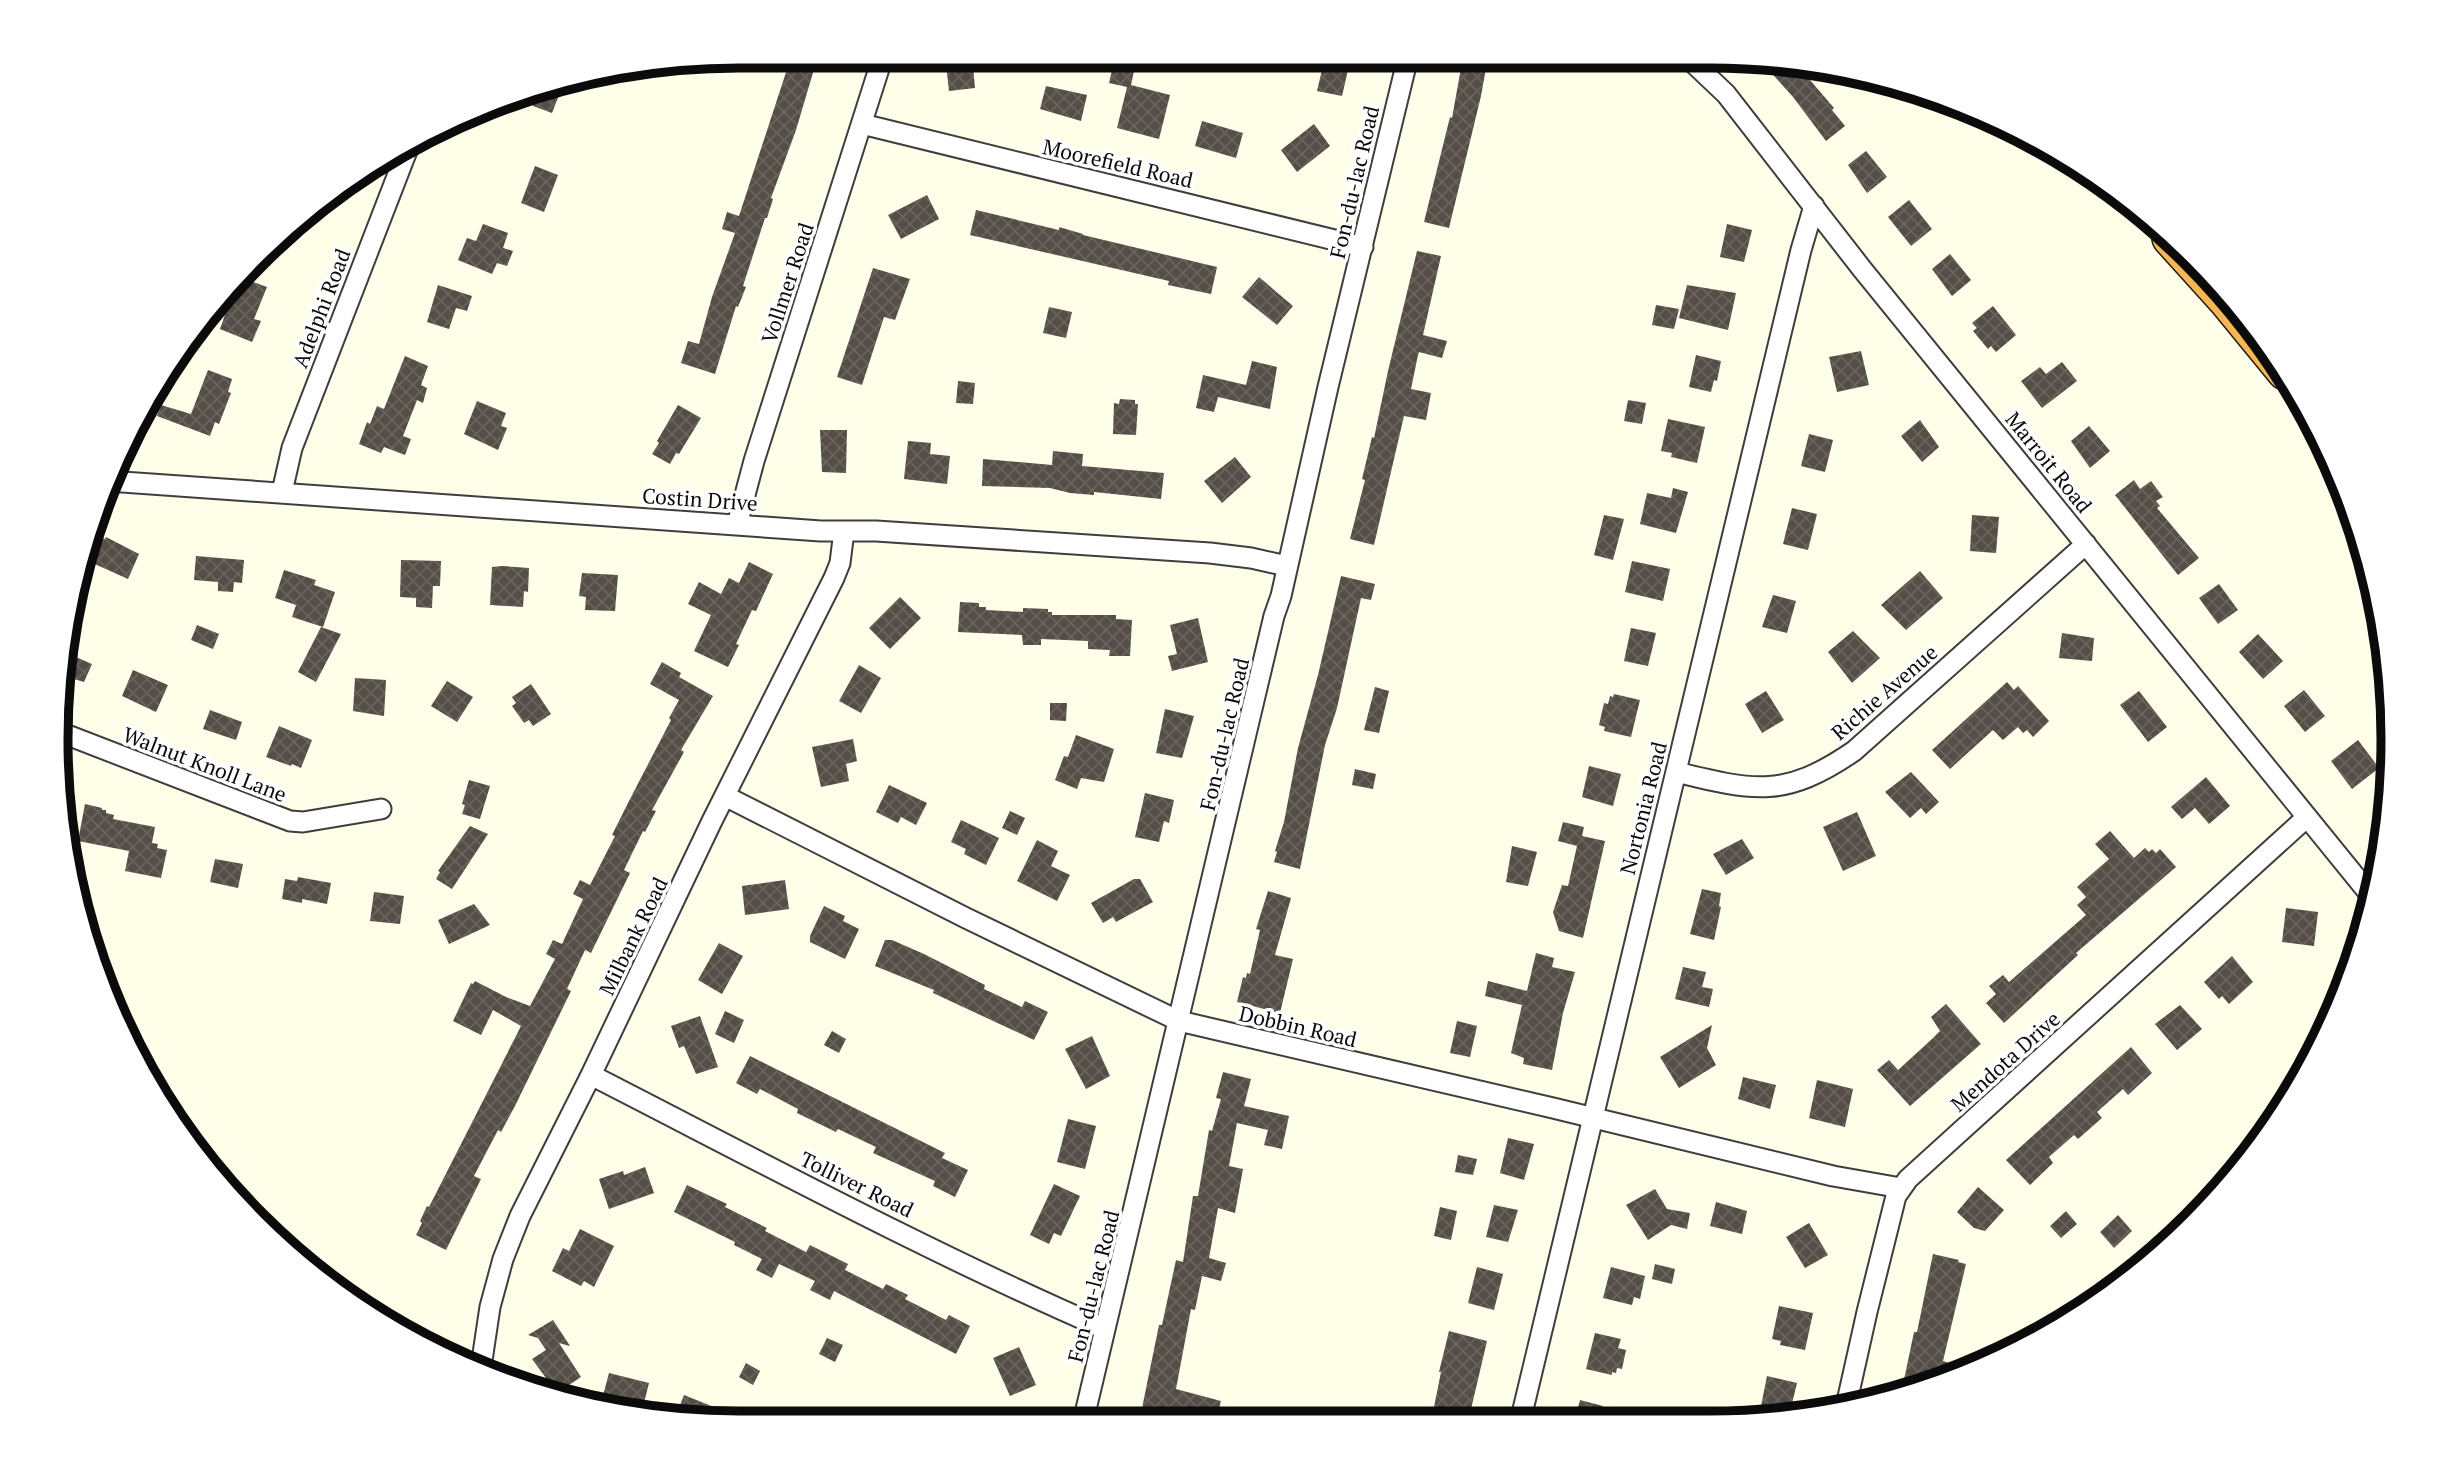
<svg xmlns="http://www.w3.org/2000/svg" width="2449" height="1479" viewBox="0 0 2449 1479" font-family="'PT Serif',serif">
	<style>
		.building { fill: url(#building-cross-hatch) }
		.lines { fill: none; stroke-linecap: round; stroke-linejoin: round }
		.street-casing { stroke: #3e3e3e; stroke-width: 23 }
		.highway-casing { stroke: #1c1c1c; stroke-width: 38 }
		.street { stroke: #fff; stroke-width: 19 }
		.highway { stroke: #f8b64e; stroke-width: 35 }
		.labels { text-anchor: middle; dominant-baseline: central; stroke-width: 7; stroke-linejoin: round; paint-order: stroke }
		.street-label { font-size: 21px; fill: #0b0b0b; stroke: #fff }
		.rim { fill: none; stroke: #0b0b0b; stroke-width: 9 }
	</style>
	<defs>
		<pattern id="building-cross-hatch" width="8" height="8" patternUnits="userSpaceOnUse" patternTransform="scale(1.75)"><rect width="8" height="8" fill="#544e47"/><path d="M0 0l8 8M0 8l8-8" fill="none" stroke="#68635d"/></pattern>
	</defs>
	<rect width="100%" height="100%" fill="#fffee9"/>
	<path class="building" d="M945,56H972L975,88L949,91Z
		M791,57L815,66L796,130L771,198L773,199L767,218H765L743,286L746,287L738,307L736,306L715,374L681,363L688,341L699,344L712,297L735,233L722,229L727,212L739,216Z
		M1115,57H1137L1131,85L1170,95L1159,139L1117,128L1127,87L1109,83Z
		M1325,57H1351L1342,96L1317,91Z
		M1463,57H1488L1481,96L1449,228L1424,222L1450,117L1452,118Z
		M1758,58L1798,66L1834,108L1832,110L1845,126L1826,141L1793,97Z
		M563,85L552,113L533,106L539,89Z
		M1046,86L1087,95L1081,121L1040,109Z
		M1202,121L1243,133L1236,158L1195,146Z
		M1314,124L1330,146L1297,172L1281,150Z
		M1866,151L1887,177L1867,193L1848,165Z
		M535,166L558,175L544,212L521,203Z
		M927,195L939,219L901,239L888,215Z
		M1909,200L1932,229L1911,246L1888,217Z
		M976,210L1059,230V227L1083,234V235L1217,267L1211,294L1168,285L1169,281L970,235Z
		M483,224L508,233L503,248L513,251L507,266L497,263L492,274L458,260L467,238L476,241Z
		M1727,224L1752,230L1744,262L1720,257Z
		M1417,251L1441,256L1423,335L1447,341L1442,358L1419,352L1418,355L1411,389L1431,393L1426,420L1404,416L1374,545L1350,539L1365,480L1362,479L1372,437L1374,438L1388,371Z
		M1950,254L1971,280L1952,296L1932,269Z
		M873,268L910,279L895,320L884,317L862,385L837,377Z
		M1259,277L1293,306L1277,325L1242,297Z
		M243,278L267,287L254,319L261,321L252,342L220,329L235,286Z
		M438,285L472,296L467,311L456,308L449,329L427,322Z
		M1687,285L1736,293L1728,330L1679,318Z
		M1656,305L1679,309L1674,329L1652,325Z
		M1993,306L2016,335L1996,352L1991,346L1988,349L1973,331L1977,328L1972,323Z
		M1049,307L1072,312L1066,338L1043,333Z
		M1861,351L1869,385L1837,392L1829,357Z
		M1696,355L1721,361L1717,381L1714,380L1711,392L1689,387Z
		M405,356L428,366L421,385L427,388L423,403L417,400L403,436L411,439L405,455L384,447L381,453L359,444L367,422L370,424L377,406L384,409Z
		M1252,361L1277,367L1270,409L1218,397L1214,412L1196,408L1203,375L1246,385Z
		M2062,362L2077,381L2042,408L2021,381L2040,367L2046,374Z
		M208,370L232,379L228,392L231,393L219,424L215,422L210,436L157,416L161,405L191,414Z
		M958,381L975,383L973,404L956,403Z
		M1120,399L1135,400V404H1138L1136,435L1113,434L1114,403L1119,404Z
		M1628,400L1646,403L1642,424L1624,421Z
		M477,401L506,413L501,426L507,428L498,450L464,434Z
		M678,405L701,418L679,454L676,453L670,464L652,454L659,443L657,441Z
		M1668,419L1705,427L1697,463L1671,457L1672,453L1661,451Z
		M1920,420L1939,447L1922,462L1901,436Z
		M2089,426L2110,451L2090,468L2071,441Z
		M820,430H847L846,473L822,472Z
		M1809,434L1833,440L1825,472L1801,466Z
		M908,441L931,443L930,454L950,456L947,484L904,479Z
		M1053,451L1083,454L1082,466L1164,473L1161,499L1094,492V495L1070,493L1050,488L982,486L983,459L1052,465Z
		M1235,457L1251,477L1222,503L1204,481Z
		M2134,480L2140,489L2151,481L2163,497L2156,501L2160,506L2157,508L2199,558L2178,575L2115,495Z
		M1673,488L1688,492L1676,533L1640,524L1647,493L1671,498Z
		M1792,508L1817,514L1808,550L1783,544Z
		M1604,515L1624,519L1613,560L1594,555Z
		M1972,515L1999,517L1996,553L1970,551Z
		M99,537L105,539L106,537L139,554L128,579L88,561Z
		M196,556L244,560L242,583L234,582L233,592L218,591V582L194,580Z
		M401,560L441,561L440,586H433L432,608L416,607V598L400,597Z
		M1632,561L1670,569L1663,601L1625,592Z
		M749,562L773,574L756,611L752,610L736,644L739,645L728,667L694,651L711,615L688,604L699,582L721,594L729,578L739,583Z
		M502,566L529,568L528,592L524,591L523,607L490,605L492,567Z
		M284,570L316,580L314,585L335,592L323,627L292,617L296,605L275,598Z
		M1920,571L1943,598L1906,630L1881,605Z
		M582,573L618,575L615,611L585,610L586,597L579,596Z
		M1341,576L1375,584L1371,600L1361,598L1337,708L1325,745L1300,869L1274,862L1277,852L1275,851L1284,822L1298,748L1318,675Z
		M2219,584L2238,610L2218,624L2199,598Z
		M1773,595L1796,601L1787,633L1762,627Z
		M900,597L921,618L890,649L869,628Z
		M960,602L979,603V607H986V610L1023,612V608L1048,609V612H1052V615H1116V619L1132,620L1130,656H1109L1110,650L1088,649V641L1041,639V645H1023L1022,635L958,632Z
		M1198,618L1208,662L1172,671L1168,656L1177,654L1170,625Z
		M197,625L219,634L213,649L191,640Z
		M321,627L341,634L316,682L298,672Z
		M1631,628L1656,633L1648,666L1624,661Z
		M1853,631L1880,658L1852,683L1828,652Z
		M2062,633L2094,638L2092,661L2059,658Z
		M2258,634L2283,661L2263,679L2239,652Z
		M62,651L92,664L84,682L60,675Z
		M662,662L681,673L679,677L713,696L681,750L684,752L652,810L656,811L645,832L643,831L624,870L630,873L591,953L585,950L567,989L571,991L515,1106L501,1132L498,1130L474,1176L481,1179L446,1250L416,1235L422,1223L420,1221L427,1206L429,1207L521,1026L493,1010L481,1035L453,1021L471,983L473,984L475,981L506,997L530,1006L555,959L546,954L553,940L562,944L583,899L573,894L580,880L590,885L615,836L612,835L630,799L671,720L669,718L679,700L650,684Z
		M859,665L881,678L861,713L839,701Z
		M133,670L168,685L156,712L122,696Z
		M355,678L386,680L384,716L353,711Z
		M447,681L473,697L457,722L431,706Z
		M2007,682L2014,690L2018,686L2049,721L2033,737L2027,730L2023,733L2018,727L2003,740L1993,730L1950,769L1932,750Z
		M531,684L551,714L533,726L529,720L524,723L512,706L516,703L512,697Z
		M1375,687L1389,691L1379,733L1364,730Z
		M2304,690L2325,716L2305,732L2284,706Z
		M1766,691L1784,720L1762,733L1745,704Z
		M2139,691L2167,727L2148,742L2120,705Z
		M1614,694L1640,700L1631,737L1604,731L1605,727L1599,725L1604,703L1608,704L1610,696L1613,697Z
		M1050,703H1067L1066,721L1050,720Z
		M1165,709L1194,716L1182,758L1156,753Z
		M210,710L242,722L236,740L203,729Z
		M279,726L312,740L301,768L292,764L291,766L266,757Z
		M1076,735L1114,749L1104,782L1081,778L1077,789L1055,780L1064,756L1068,757Z
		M853,739L857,761L846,764L849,781L821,787L812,747Z
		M2358,740L2379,768L2352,789L2331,761Z
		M1589,766L1621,774L1613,806L1582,797Z
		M1355,769L1376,774L1373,789L1352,785Z
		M1911,772L1939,802L1926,814L1921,808L1910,818L1885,792Z
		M2206,777L2230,806L2209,824L2195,808L2182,819L2171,807Z
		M469,780L490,786L480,819L462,814L465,805L462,804Z
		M889,785L927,803L916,825L901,817L898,823L876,812Z
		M1145,793L1174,800L1169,823L1164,821L1159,842L1135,837Z
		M85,804L102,808V810H106V813L114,815L113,819L155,827L152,843L158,844L157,848L167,850L161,878L125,871L129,851L78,841Z
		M1010,811L1025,818L1017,835L1002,828Z
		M1857,812L1876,856L1843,871L1823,827Z
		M961,820L999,838L986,865L964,854L966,849L951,842Z
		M1563,822L1584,827L1582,836L1605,841L1583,938L1559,931L1553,912L1562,885L1568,886L1577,846L1558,841Z
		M470,826L488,834L452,889L436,879L440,872L438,871Z
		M2110,831L2134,858L2145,848L2149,852L2152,849L2156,853L2160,849L2176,867L2076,953L2078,955L2004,1023L1986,1003L1996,994L1989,986L2003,975L2009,982L2086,915L2077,905L2086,897L2077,887L2109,859L2095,844Z
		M1742,839L1754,858L1726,875L1713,854Z
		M1037,840L1058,851L1051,866L1070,875L1057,901L1017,881Z
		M1512,846L1537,852L1528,886L1506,882Z
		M215,859L243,864L238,888L210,882Z
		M298,877L331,883L327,904L302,899V903L282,899L285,879L297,881Z
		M1134,879H1140L1153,902L1116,922L1113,917L1103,923L1091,903Z
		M785,880L789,909L745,915L742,886Z
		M1702,889L1721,893L1719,906L1721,907L1714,940L1690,934Z
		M1268,891L1291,898L1275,955L1293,959L1280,1013L1237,1002L1243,977L1246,978L1247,973L1250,974L1260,930L1256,929Z
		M374,892L404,896L400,924L370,921Z
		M474,904L490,925L449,944L438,920Z
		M824,906L845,916L843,921L859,929L845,959L810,942V936Z
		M2286,908L2318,912L2314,946L2282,942Z
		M885,940H892L924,954L985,985L984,989L1022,1007L1025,1001L1048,1012L1034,1040L933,993L934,990L875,966Z
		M719,943L743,956L722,994L698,980Z
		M1536,953L1554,958L1552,967L1575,972L1563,1013L1552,1070L1523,1064L1524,1058L1511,1053L1522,1005L1485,996L1488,981L1527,991Z
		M2232,956L2253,982L2229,1004L2222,996L2219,999L2204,982Z
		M1683,967L1706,972L1702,987L1713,989L1709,1007L1675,999Z
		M1946,1004L1981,1044L1910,1106L1877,1070L1889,1060L1898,1070L1932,1039L1940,1031L1931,1017Z
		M2180,1005L2202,1029L2177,1050L2155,1024Z
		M725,1011L744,1020L734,1043L715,1034Z
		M700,1016L718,1067L696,1074L684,1046L679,1048L671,1026Z
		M1457,1021L1477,1026L1470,1057L1450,1053Z
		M1712,1025L1707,1048L1716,1065L1679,1088L1660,1057Z
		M832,1031L846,1039L839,1053L824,1045Z
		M1092,1036L1110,1076L1086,1089L1065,1049Z
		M2131,1047L2152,1073L2128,1095L2123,1089L2097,1112L2102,1118L2078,1139L2074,1135L2049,1157L2053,1163L2030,1185L2006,1160Z
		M750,1056L945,1153L942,1158L968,1170L955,1197L933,1186L935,1181L873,1153L876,1147L838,1129L836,1132L797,1113L798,1109L760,1089L757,1094L736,1083Z
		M1223,1072L1251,1079L1244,1106L1289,1116L1282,1149L1264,1145L1268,1130L1237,1123L1229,1166L1243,1169L1235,1213L1218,1208L1209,1258L1226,1263L1221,1281L1202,1276L1195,1310L1191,1309L1176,1389L1221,1401L1216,1420L1170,1408L1167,1422H1142L1143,1419L1140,1418L1159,1325H1162L1176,1260L1183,1262L1193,1196H1198L1209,1130L1212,1131L1221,1099L1216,1098Z
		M1743,1077L1776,1085L1770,1109L1738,1099Z
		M1817,1080L1853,1089L1845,1127L1809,1118Z
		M1068,1119L1096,1126L1085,1169L1057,1162Z
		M1508,1138L1534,1144L1524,1180L1500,1173Z
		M1458,1155L1477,1159L1473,1175L1455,1172Z
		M645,1167L654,1193L609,1209L599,1179L623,1171L624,1175Z
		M1054,1184L1080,1196L1061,1236L1054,1233L1049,1244L1030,1235Z
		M687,1185L727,1204L725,1207L767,1228L765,1231L806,1252L810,1245L848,1264L845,1270L883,1289L886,1284L908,1295L905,1299L946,1320L949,1315L970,1326L956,1354L834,1291L830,1300L810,1290L815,1281L779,1264L772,1278L756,1270L762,1259L734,1245L735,1242L674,1212Z
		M1978,1187L2004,1210L1985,1231L1974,1228L1957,1212Z
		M1655,1189L1667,1209L1690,1213L1687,1229L1671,1225L1648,1240L1626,1205Z
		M1716,1202L1747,1211L1742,1234L1710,1226Z
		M1494,1205L1518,1210L1508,1242L1486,1237Z
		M1440,1207L1457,1211L1451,1240L1434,1236Z
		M2066,1211L2077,1224L2061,1238L2050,1226Z
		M2118,1215L2132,1231L2114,1248L2100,1232Z
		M1809,1223L1828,1255L1805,1268L1786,1237Z
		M580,1229L614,1246L594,1287L584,1281L581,1286L552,1271L563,1248L569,1251Z
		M1933,1254L1959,1260L1958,1262L1966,1264L1943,1361L1964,1368L1901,1394L1914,1332H1917Z
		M1655,1264L1675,1269L1672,1284L1652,1279Z
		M1477,1267L1503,1274L1494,1310L1468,1303Z
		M1611,1267L1645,1276L1640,1299L1634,1297L1632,1305L1603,1298Z
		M1779,1306L1813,1313L1805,1350L1780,1345L1781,1341L1772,1339Z
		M553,1320L570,1346L559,1343L581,1377L557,1393L532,1359L546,1350L538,1338L528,1335Z
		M1449,1331L1487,1341L1468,1422H1431L1441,1372H1439Z
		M1595,1333L1621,1339L1618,1348L1626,1350L1622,1369L1617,1368L1616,1373L1612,1372V1375L1586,1369Z
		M827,1338L843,1345L835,1362L819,1354Z
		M1019,1347L1036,1385L1010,1396L993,1358Z
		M746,1363L760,1371L753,1385L739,1377Z
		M609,1373L649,1383L643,1407L625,1403L623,1407L601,1403Z
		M1767,1376L1797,1383L1789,1416L1758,1421Z
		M684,1395L749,1421V1422H694L675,1418Z
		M1580,1400L1603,1406L1599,1422H1574Z"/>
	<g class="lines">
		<g class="street-casing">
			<path id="street" d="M1687,57L1726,94L1862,269L2372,897
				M862,124L1363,247
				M108,481L821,531H876L1210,553L1251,558L1287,566
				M282,492L292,448L410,143
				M737,525L754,461L883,56
				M57,731L290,821L303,822L381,809
				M1676,772C1754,791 1784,799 1854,751L2086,544
				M725,796L966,918L1179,1021L1553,1108L1833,1176L1901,1188
				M591,1075C761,1162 930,1253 1105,1329
				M481,1367L490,1307L503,1259L520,1216L591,1075L712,821L834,578L840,563L844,531
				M1846,1406L1867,1312L1896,1196L1908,1179L2307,817
				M1083,1422L1274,616L1281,596L1328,387L1408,57
				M1520,1422L1801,250L1814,206"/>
		</g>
		<g class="highway-casing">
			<path id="highway" d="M2170,238L2226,300L2285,372"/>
		</g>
		<use href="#street" class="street"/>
		<use href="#highway" class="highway"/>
	</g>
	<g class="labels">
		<g class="street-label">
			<text transform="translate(1118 163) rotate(13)">Moorefield Road</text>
			<text transform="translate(1354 182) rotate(-77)">Fon-du-lac Road</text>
			<text transform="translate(787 283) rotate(-72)">Vollmer Road</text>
			<text transform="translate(321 308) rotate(-69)">Adelphi Road</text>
			<text transform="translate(2049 462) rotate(51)">Marroit Road</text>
			<text transform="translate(700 499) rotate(4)">Costin Drive</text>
			<text transform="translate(1884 692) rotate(-41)">Richie Avenue</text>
			<text transform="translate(1224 734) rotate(-77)">Fon-du-lac Road</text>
			<text transform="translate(205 764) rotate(21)">Walnut Knoll Lane</text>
			<text transform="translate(1643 808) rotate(-76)">Nortonia Road</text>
			<text transform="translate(633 936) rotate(-64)">Milbank Road</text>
			<text transform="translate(1298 1026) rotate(13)">Dobbin Road</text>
			<text transform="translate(2005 1061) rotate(-42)">Mendota Drive</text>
			<text transform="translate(857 1184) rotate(26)">Tolliver Road</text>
			<text transform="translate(1093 1286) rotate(-76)">Fon-du-lac Road</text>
		</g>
	</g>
	<path d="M0 0H2449V1479H0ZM739 68H1710A671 671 0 0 1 2381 739V740A671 671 0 0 1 1710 1411H739A671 671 0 0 1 68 740V739A671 671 0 0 1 739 68Z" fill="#fff" fill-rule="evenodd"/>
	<path class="rim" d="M739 68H1710A671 671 0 0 1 2381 739V740A671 671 0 0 1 1710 1411H739A671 671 0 0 1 68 740V739A671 671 0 0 1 739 68Z"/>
</svg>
